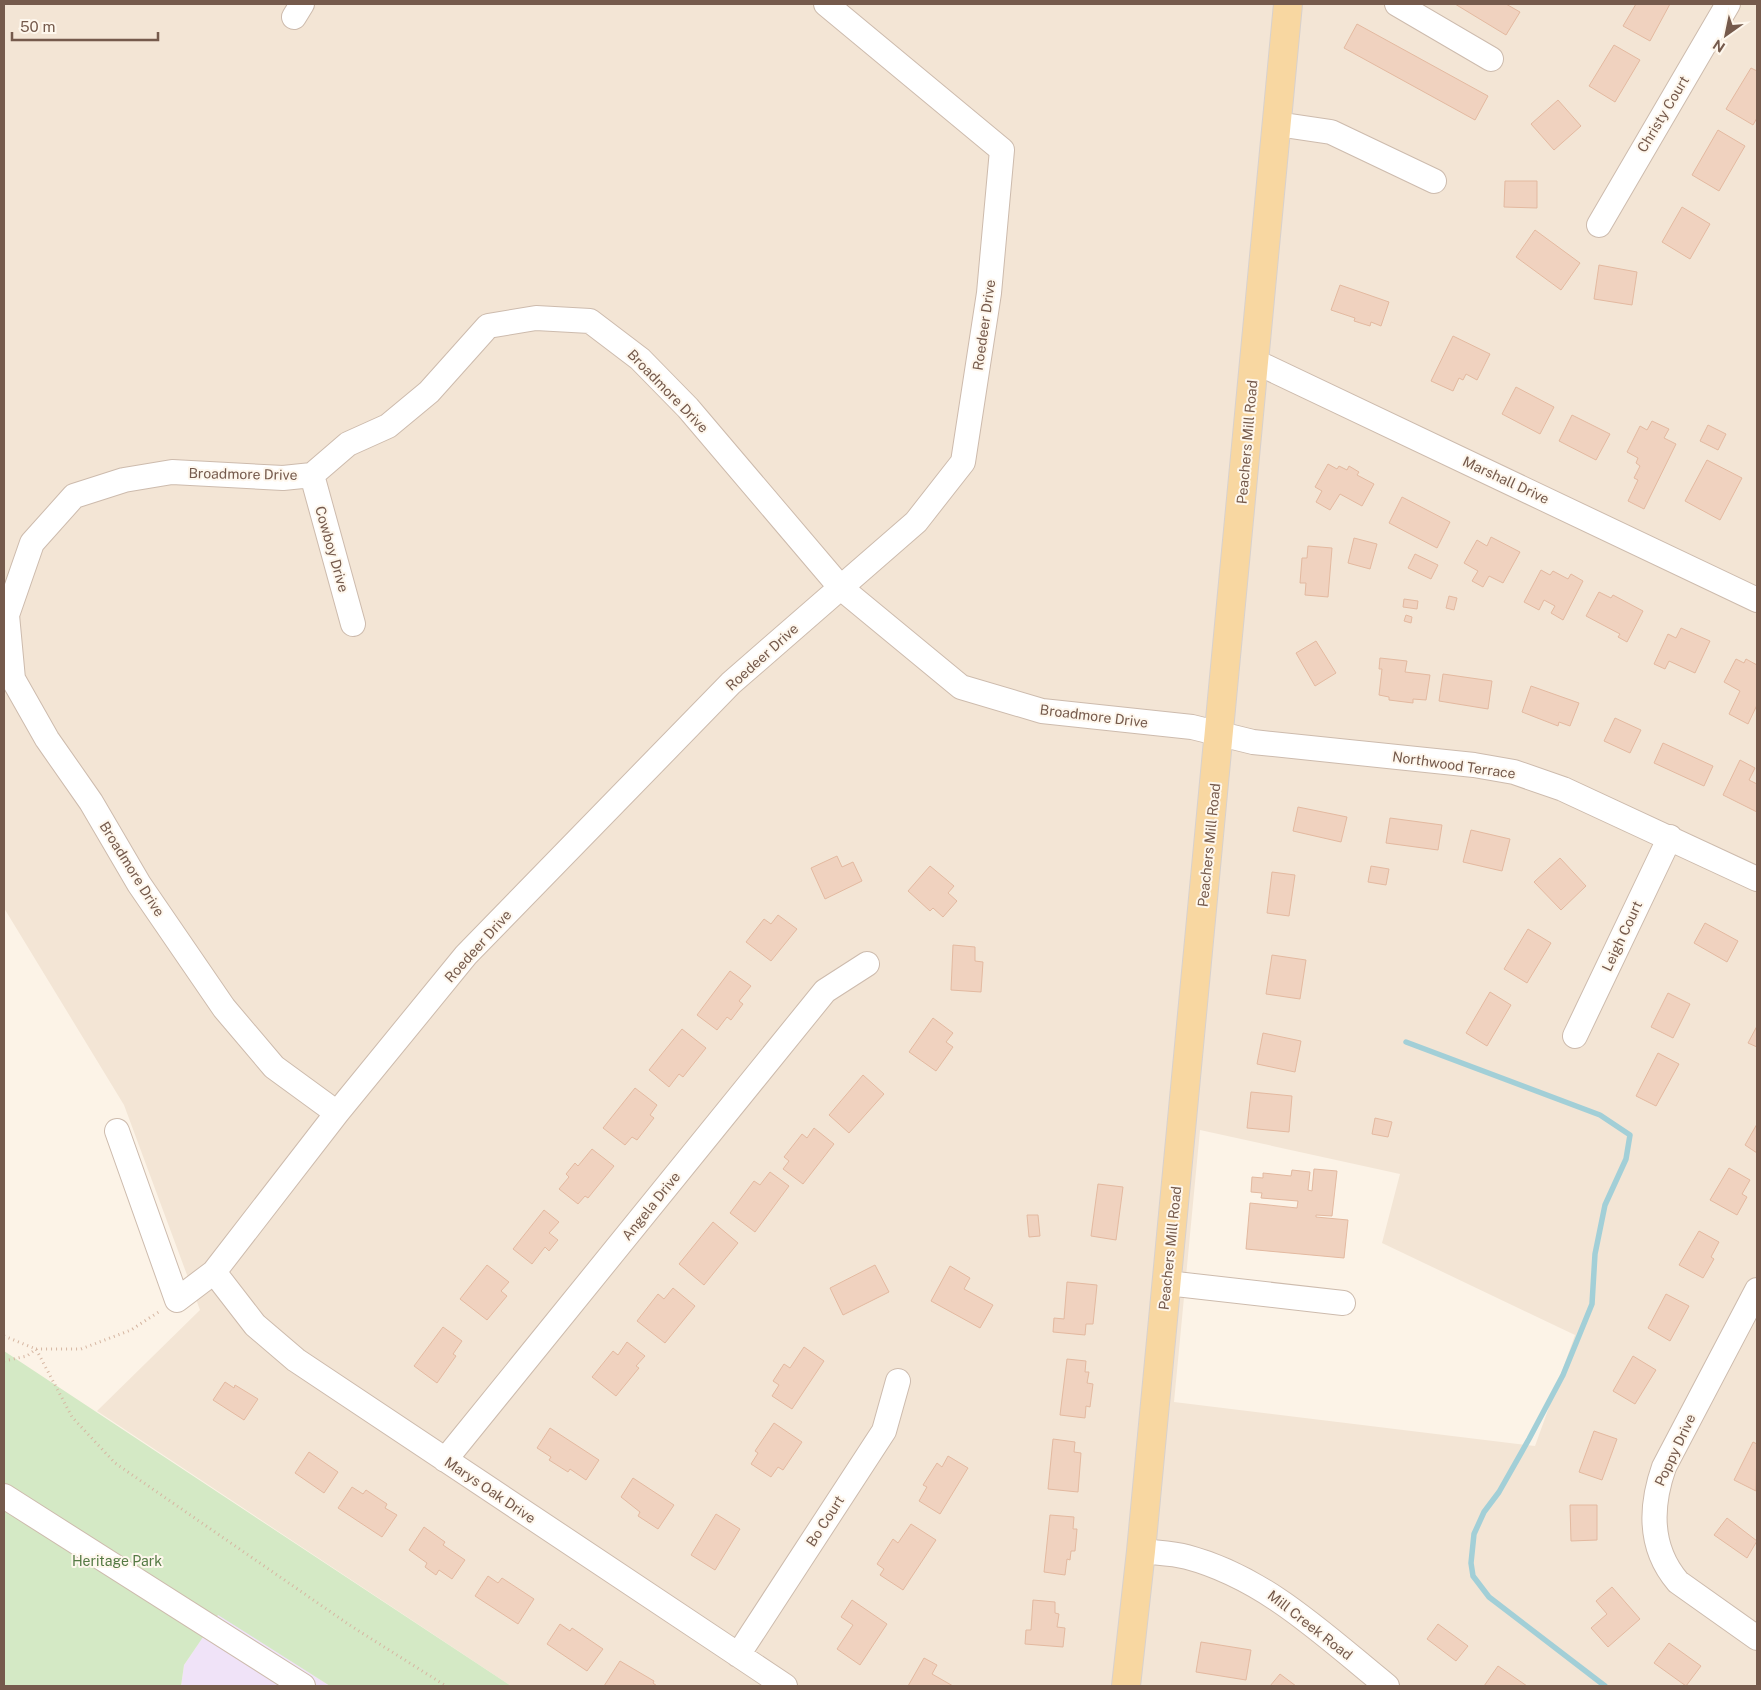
<svg xmlns="http://www.w3.org/2000/svg" width="1761" height="1690" viewBox="0 0 1761 1690" font-family="'Public Sans',sans-serif">
	<style>
		.residential { fill: #f3e5d5; fill-rule: evenodd }
		.education { fill: #f0e3f8 }
		.green { fill: #d4e9c5 }
		.lines { fill: none; stroke-linecap: round; stroke-linejoin: round }
		.stream { stroke: #a2cfd7; stroke-width: 5.5 }
		.building { fill: #f0d2bf; stroke: #e3b9a0 }
		.minor-casing { stroke: #cdbbad; stroke-width: 26 }
		.major-casing { stroke: #d8d1cd; stroke-width: 30 }
		.path { stroke: #d6b6a2; stroke-width: 3; stroke-dasharray: 1 4; stroke-linecap: butt }
		.minor { stroke: #fff; stroke-width: 24 }
		.major { stroke: #f8d7a1; stroke-width: 28 }
		.labels { text-anchor: middle; dominant-baseline: central; stroke-width: 4; stroke-linejoin: round; paint-order: stroke }
		.street-label { font-size: 14px; fill: #755a4c; stroke: #fef7ed }
		.park-label { font-size: 14px; fill: #547a44; stroke: #fef7ed }
	</style>
	<rect width="100%" height="100%" fill="#fcf3e7"/>
	<path class="residential" d="M4,4H1757V1686H511L97,1411L200,1310L124,1105L4,908ZM1200,1130L1400,1174L1382,1243L1575,1335L1535,1446L1174,1402Z"/>
	<path class="education" d="M218,1614L330,1686H181L184,1665Z"/>
	<path class="green" d="M4,1351L511,1686H330L218,1615L184,1665L181,1686H4Z"/>
	<g class="lines">
		<path class="stream" d="M1406,1042L1600,1115L1630,1135L1626,1159L1605,1205L1595,1254L1592,1304L1563,1375L1529,1439L1499,1492L1484,1512L1474,1534L1471,1563L1473,1576L1489,1597L1605,1686"/>
	</g>
	<path class="building" d="M1455,4H1506L1520,12L1506,35Z
		M1636,4H1670L1650,41L1623,26Z
		M1357,24L1488,96L1475,120L1344,48Z
		M1614,45L1640,60L1615,102L1589,86Z
		M1751,68L1757,71V118L1753,125L1726,109Z
		M1558,100L1581,126L1554,150L1531,124Z
		M1718,130L1745,146L1719,191L1692,175Z
		M1505,181H1537V208L1504,207Z
		M1682,207L1710,224L1690,259L1662,242Z
		M1535,230L1580,263L1561,290L1516,257Z
		M1599,265L1637,272L1632,305L1594,299Z
		M1340,285L1389,302L1381,326L1371,322L1370,326L1354,321L1355,318L1331,310Z
		M1453,336L1490,354L1477,380L1466,374L1463,380L1459,378L1453,391L1431,381Z
		M1516,387L1554,407L1540,434L1502,414Z
		M1572,415L1610,434L1596,460L1559,441Z
		M1652,421L1669,429L1664,438L1676,444L1644,509L1628,501L1638,480L1634,478L1640,466L1636,463L1638,458L1627,452L1640,426L1647,430Z
		M1708,425L1726,434L1718,450L1700,441Z
		M1707,460L1742,478L1720,520L1685,501Z
		M1328,464L1337,469L1339,466L1347,470L1349,466L1359,472L1357,475L1374,484L1362,506L1340,494L1330,510L1316,502L1322,491L1315,487Z
		M1402,497L1450,522L1437,548L1389,523Z
		M1491,537L1520,552L1503,583L1489,576L1483,587L1472,581L1478,571L1464,563L1477,540L1487,546Z
		M1354,538L1377,544L1370,569L1348,563Z
		M1308,546L1332,548L1328,597L1305,595L1306,583H1300L1302,558H1307Z
		M1415,554L1438,565L1431,579L1408,568Z
		M1541,570L1550,575L1553,571L1568,579L1571,574L1583,581L1563,620L1551,613L1555,606L1544,600L1539,610L1524,602Z
		M1599,592L1611,598L1613,595L1643,611L1627,642L1618,637L1620,634L1586,616Z
		M1449,596L1457,598L1454,610L1446,608Z
		M1404,599L1418,601L1417,609L1403,607Z
		M1406,615L1412,617L1411,623L1404,621Z
		M1681,628L1710,641L1695,673L1669,661L1665,669L1654,664L1668,634L1676,638Z
		M1316,641L1336,673L1315,686L1296,653Z
		M1380,658L1407,661L1405,672L1430,675L1426,700L1413,699V703L1389,700V697L1379,695L1382,669H1379Z
		M1736,659L1744,663L1746,659L1757,665V705L1748,724L1729,714L1740,691L1724,682Z
		M1443,674L1492,681L1488,709L1439,701Z
		M1531,686L1579,703L1570,726L1559,722L1558,726L1522,712Z
		M1615,718L1641,730L1630,753L1604,741Z
		M1663,743L1713,766L1704,786L1654,763Z
		M1740,760L1755,768L1749,780L1757,784V812L1723,795Z
		M1298,807L1347,817L1341,842L1293,831Z
		M1390,818L1442,825L1438,850L1386,843Z
		M1471,830L1510,839L1502,871L1463,862Z
		M837,856L842,867L853,862L862,881L825,899L811,868Z
		M1560,858L1586,886L1561,910L1534,882Z
		M930,866L954,886L948,893L957,901L943,917L933,908L930,911L908,891Z
		M1371,866L1389,869L1386,885L1368,882Z
		M1272,872L1295,875L1289,916L1267,913Z
		M778,915L797,929L771,961L746,942L764,919L771,924Z
		M1705,923L1738,941L1727,962L1694,943Z
		M1528,929L1551,943L1527,983L1504,969Z
		M953,945L975,947V961L983,962L981,992L951,990Z
		M1272,955L1306,960L1300,999L1266,994Z
		M730,971L751,986L739,1001L743,1004L731,1020L727,1017L717,1030L697,1015Z
		M1490,992L1511,1005L1487,1046L1466,1033Z
		M1668,993L1690,1004L1673,1038L1651,1027Z
		M933,1018L953,1033L946,1042L953,1047L936,1071L909,1052Z
		M1757,1026V1047L1748,1043Z
		M682,1029L706,1048L683,1077L679,1074L669,1087L649,1070Z
		M1263,1033L1301,1041L1295,1072L1257,1064Z
		M1658,1053L1679,1064L1656,1106L1636,1096Z
		M863,1075L884,1094L849,1133L829,1115Z
		M635,1088L657,1105L650,1115L654,1118L637,1140L632,1137L625,1145L603,1128Z
		M1251,1092L1292,1096L1289,1132L1247,1128Z
		M1375,1118L1392,1122L1388,1137L1372,1134Z
		M1757,1124V1153L1745,1145Z
		M814,1128L834,1144L803,1184L783,1169L789,1161L784,1157L802,1134L807,1138Z
		M592,1149L614,1166L588,1198L585,1196L578,1204L559,1189L569,1177L566,1174L575,1163L578,1166Z
		M1729,1168L1750,1180L1742,1194L1747,1197L1737,1215L1710,1200Z
		M1314,1169L1337,1171L1332,1216L1316,1215V1217L1348,1220L1344,1258L1246,1249L1250,1203L1297,1208L1298,1201L1261,1198L1262,1193L1251,1192L1252,1177L1263,1178V1173L1291,1176L1292,1170L1310,1172L1308,1190L1312,1191Z
		M770,1172L789,1186L755,1232L730,1213L754,1181L760,1185Z
		M1098,1184L1123,1187L1116,1240L1091,1236Z
		M544,1210L559,1222L549,1233L558,1240L549,1251L545,1247L532,1264L513,1249Z
		M1027,1215H1038L1040,1236L1029,1237Z
		M713,1222L738,1243L704,1285L679,1264Z
		M1699,1231L1719,1242L1711,1257L1714,1259L1703,1278L1679,1265Z
		M487,1265L509,1282L501,1291L507,1296L487,1320L460,1299Z
		M875,1265L889,1292L843,1315L830,1288Z
		M950,1266L970,1278L964,1289L993,1305L980,1328L931,1301Z
		M1067,1282L1097,1285L1093,1324H1086L1085,1335L1053,1332L1054,1318L1064,1319Z
		M673,1288L695,1306L665,1343L637,1321L658,1294L664,1299Z
		M1666,1294L1689,1306L1670,1341L1648,1328Z
		M443,1327L462,1341L453,1354L456,1356L437,1383L414,1366Z
		M627,1342L645,1356L636,1366L639,1368L616,1396L592,1377L613,1351L618,1355Z
		M804,1347L824,1361L792,1409L772,1396L779,1385L773,1381L784,1364L790,1368Z
		M1633,1356L1656,1370L1635,1404L1613,1391Z
		M1067,1359L1086,1361L1085,1372H1089L1087,1383L1093,1384L1090,1407L1086,1406L1085,1418L1060,1415Z
		M225,1382L234,1388L235,1385L258,1399L244,1420L213,1400Z
		M774,1423L802,1442L783,1470L778,1467L771,1477L751,1464L758,1453L755,1451Z
		M550,1428L599,1460L586,1480L570,1469L568,1472L549,1460L551,1457L537,1448Z
		M1594,1431L1617,1439L1602,1480L1579,1472Z
		M1053,1439L1075,1442L1074,1452L1081,1453L1078,1492L1048,1489Z
		M1753,1442L1757,1444L1756,1491L1734,1480Z
		M309,1452L338,1472L324,1493L295,1473Z
		M948,1456L968,1468L940,1514L919,1501L927,1487L923,1485L937,1463L942,1467Z
		M633,1478L674,1505L658,1529L638,1516L640,1512L621,1497Z
		M352,1487L363,1494L366,1490L387,1504L385,1508L397,1515L382,1537L338,1508Z
		M1570,1505H1597V1540L1571,1541Z
		M716,1514L740,1529L715,1570L691,1555Z
		M1050,1515L1074,1517L1073,1529H1077L1075,1551H1071L1070,1560L1067,1559L1065,1575L1044,1572Z
		M1727,1518L1757,1541L1747,1558L1714,1535Z
		M911,1524L936,1540L903,1590L880,1575L884,1569L877,1564L893,1539L898,1543Z
		M424,1527L445,1542L443,1545L465,1560L452,1579L439,1570L436,1575L425,1567L427,1563L409,1550Z
		M488,1576L498,1583L502,1578L534,1599L518,1624L475,1596Z
		M1612,1587L1640,1619L1608,1647L1591,1628L1607,1614L1596,1601Z
		M852,1600L887,1624L860,1665L837,1649L853,1625L841,1617Z
		M1033,1600L1055,1602V1613L1059,1614L1057,1627L1065,1628L1063,1647L1025,1644L1026,1630H1031Z
		M560,1624L570,1631L572,1628L603,1649L587,1671L547,1644Z
		M1438,1624L1468,1646L1456,1661L1427,1639Z
		M1201,1642L1251,1650L1246,1680L1196,1672Z
		M1669,1643L1701,1666L1686,1686L1654,1663Z
		M924,1658L937,1665L932,1674L953,1686H908Z
		M620,1661L654,1681L653,1683L657,1686H604Z
		M1498,1666L1527,1686H1484Z
		M1280,1674L1296,1686H1270Z"/>
	<g class="lines">
		<g class="minor-casing">
			<path id="minor" d="M1397,4L1491,59
				M294,17L302,4
				M1277,124L1331,132L1434,181
				M1599,225L1728,4
				M1254,361L1757,600
				M312,475L353,624
				M1575,1036L1670,837
				M337,1113L274,1067L224,1008L139,884L91,802L47,739L13,679L7,615L32,543L74,496L124,480L172,472L283,478L312,475L348,444L388,426L429,392L488,326L536,318L590,321L640,359L688,408L841,588L961,687L1042,711L1192,727L1253,742L1474,765L1514,772L1563,789L1757,879
				M117,1131L177,1300L214,1272L337,1113L466,955L731,683L916,522L963,462L989,293L1002,150L826,4
				M214,1272L255,1325L296,1360L785,1686
				M1167,1283L1343,1303
				M1757,1290L1664,1467C1650,1507 1649,1548 1678,1582L1757,1638
				M445,1460L825,991L867,964
				M4,1496L303,1686
				M1141,1551C1156,1553 1172,1553 1187,1557C1266,1578 1325,1636 1387,1686
				M738,1655L884,1431L898,1381"/>
		</g>
		<g class="major-casing">
			<path id="major" d="M1126,1686L1141,1551L1288,4"/>
		</g>
		<path class="path" d="M4,1336L36,1349L72,1417L115,1463L351,1626L446,1686
			M4,1361L27,1356L36,1349H81L131,1330L160,1311"/>
		<use href="#minor" class="minor"/>
		<use href="#major" class="major"/>
	</g>
	<g class="labels">
		<g class="street-label">
			<text transform="translate(1663 114) rotate(-59)">Christy Court</text>
			<text transform="translate(984 325) rotate(-82)">Roedeer Drive</text>
			<text transform="translate(668 391) rotate(46)">Broadmore Drive</text>
			<text transform="translate(1247 442) rotate(-85)">Peachers Mill Road</text>
			<text transform="translate(243 474) rotate(1)">Broadmore Drive</text>
			<text transform="translate(1506 480) rotate(25)">Marshall Drive</text>
			<text transform="translate(332 549) rotate(74)">Cowboy Drive</text>
			<text transform="translate(762 657) rotate(-42)">Roedeer Drive</text>
			<text transform="translate(1094 716) rotate(7)">Broadmore Drive</text>
			<text transform="translate(1454 765) rotate(8)">Northwood Terrace</text>
			<text transform="translate(1209 845) rotate(-84)">Peachers Mill Road</text>
			<text transform="translate(132 869) rotate(58)">Broadmore Drive</text>
			<text transform="translate(1622 936) rotate(-65)">Leigh Court</text>
			<text transform="translate(478 946) rotate(-48)">Roedeer Drive</text>
			<text transform="translate(651 1206) rotate(-51)">Angela Drive</text>
			<text transform="translate(1170 1248) rotate(-84)">Peachers Mill Road</text>
			<text transform="translate(1675 1450) rotate(-65)">Poppy Drive</text>
			<text transform="translate(490 1490) rotate(34)">Marys Oak Drive</text>
			<text transform="translate(825 1521) rotate(-57)">Bo Court</text>
			<text transform="translate(1310 1625) rotate(38)">Mill Creek Road</text>
		</g>
		<g class="park-label">
			<text x="117" y="1561">Heritage Park</text>
		</g>
	</g>
	<rect width="1761" height="1690" fill="none" stroke="#755a4c" stroke-width="10"/>
	<g transform="translate(1726 35) rotate(213)" stroke="#fef7ed" stroke-width="4" paint-order="stroke">
	<path d="M0-4L9 19L0 12L-9 19Z" fill="#755a4c"/>
	<text y="-8" font-size="14" font-weight="bold" text-anchor="middle" fill="#755a4c">N</text>
	</g>
	<path d="M12 32v8h146v-8" fill="none" stroke="#755a4c" stroke-width="2.5"/>
	<text x="20" y="32" font-size="15" fill="#755a4c" stroke="#fef7ed" stroke-width="4" paint-order="stroke">50 m</text>
</svg>
